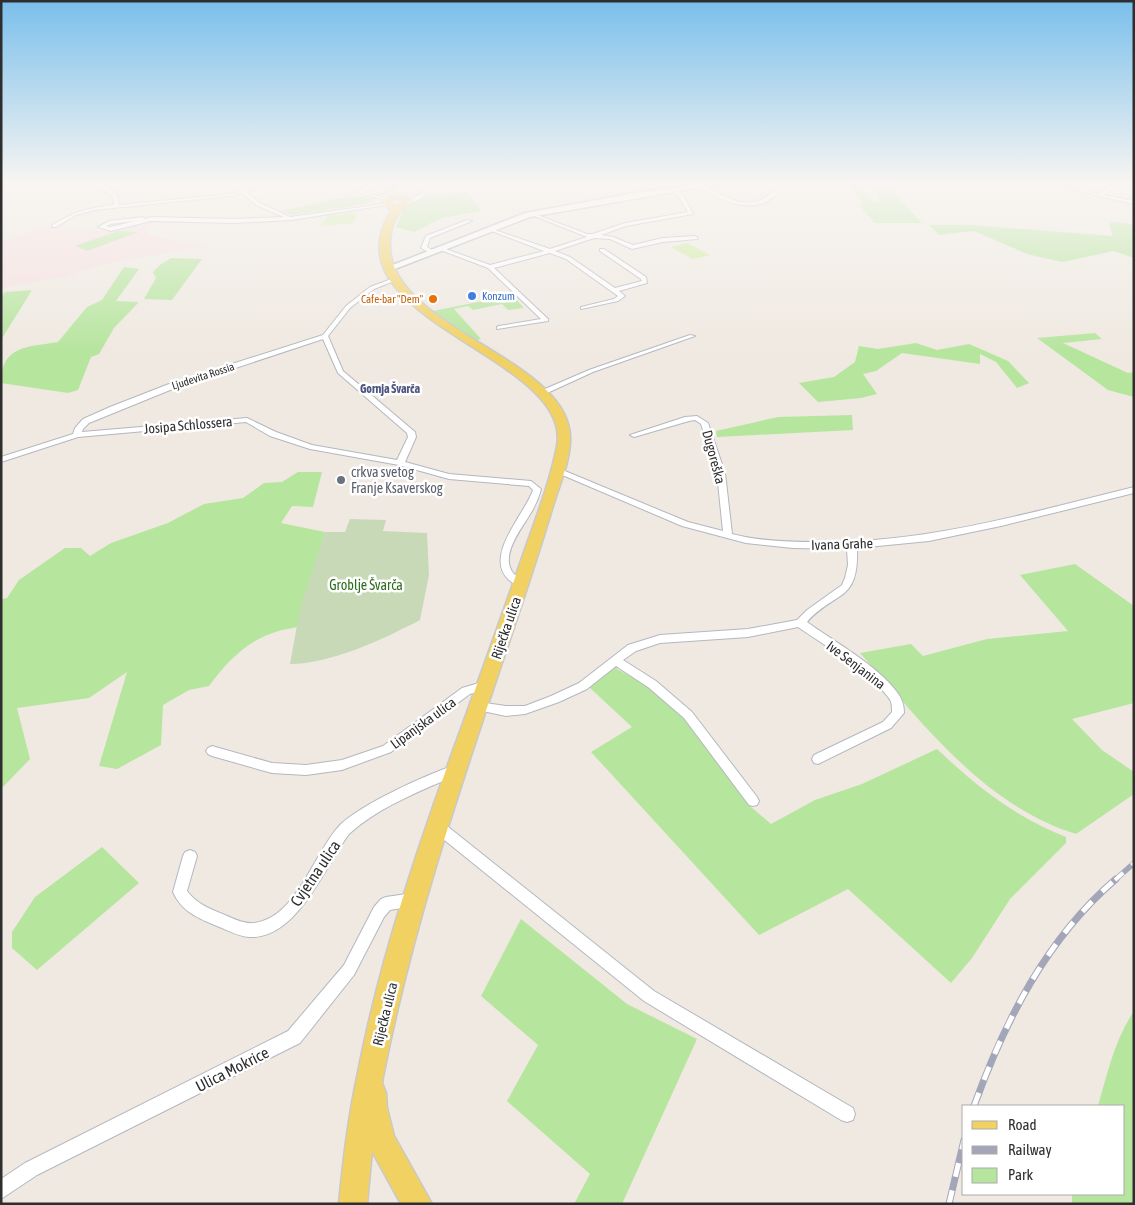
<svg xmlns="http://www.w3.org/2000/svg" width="1135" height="1205" viewBox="0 0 1135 1205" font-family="'Asap Condensed',sans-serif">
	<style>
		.medical { fill: #f5dfe0 }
		.green { fill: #b6e59e }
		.cemetery { fill: #c8d9b8 }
		.pitch { fill: #c9ec9a }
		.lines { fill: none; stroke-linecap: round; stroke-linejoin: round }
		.street-casing { stroke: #b4b7c1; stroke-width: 2 }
		.secondary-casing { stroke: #b4b7c1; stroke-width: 3 }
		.primary-casing { stroke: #c9c9c9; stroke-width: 3 }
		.street { fill: #fff; fill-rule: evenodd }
		.secondary { fill: #fff; fill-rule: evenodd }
		.primary { fill: #f2d163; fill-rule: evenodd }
		.rail-far1-casing { stroke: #a3a6b8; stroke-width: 5.5 }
		.rail-casing { stroke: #a3a6b8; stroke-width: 7 }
		.rail-far1 { stroke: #fff; stroke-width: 4; stroke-dasharray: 11; stroke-linecap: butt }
		.rail { stroke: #fff; stroke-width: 5; stroke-dasharray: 14; stroke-linecap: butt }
		.shop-dot { fill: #3f7fe0; stroke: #fff; stroke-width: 2 }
		.food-dot { fill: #e8710a; stroke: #fff; stroke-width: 2 }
		.worship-dot { fill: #6b7280; stroke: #fff; stroke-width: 2 }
		.labels { text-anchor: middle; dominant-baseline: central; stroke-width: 5; stroke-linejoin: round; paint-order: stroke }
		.far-shop-label { font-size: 11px; fill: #366cbe; stroke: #fff; text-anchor: start }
		.far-food-label { font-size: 11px; fill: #c56008; stroke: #fff; text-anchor: end }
		.far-street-label { font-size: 11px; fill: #2e2e2e; stroke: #fff }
		.far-neighbourhood-label { font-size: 12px; font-weight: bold; fill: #4d5680; stroke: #fff }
		.street-label { font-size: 14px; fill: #2e2e2e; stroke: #fff }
		.worship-label { font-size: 14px; fill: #5b616d; stroke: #fff; text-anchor: start }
		.park-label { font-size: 14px; fill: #2c6e1b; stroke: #fff }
		.near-street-label { font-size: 16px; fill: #2e2e2e; stroke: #fff }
	</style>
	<rect width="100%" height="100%" fill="#efe9e1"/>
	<path class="medical" d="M138,221L154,224L145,231L150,236L207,246L105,264L62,277L1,288V241L48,226L72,230H103Z"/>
	<path class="green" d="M393,183L395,187L393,192L374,197L375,200L365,204L291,215L281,211L351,196L369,197L393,188Z
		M860,185L873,202L880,201L873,187L887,186L922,223H875L859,206L863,204L850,186Z
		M466,191L481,211L441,218L414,232L396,227L405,206L424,198Z
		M1112,222L1134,224V258L1114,251L1062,262L1027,254L974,231L939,235L929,225H970L1113,236L1109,224Z
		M118,231L139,232L87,251L75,246Z
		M171,258L202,259L172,300L144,299L156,278L153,272L160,265Z
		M124,267L139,269L116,301L139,302L114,328L99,354L91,357L78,390L68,393L1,383C1,345 28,347 58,342L87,307L102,300Z
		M32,290L1,340V297L5,292Z
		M512,295L524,308L508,310L502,304L473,310L468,306L454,309L481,339L470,342L428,312Z
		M1095,333L1102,339L1063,343L1128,373L1134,372V397L1108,390L1037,338Z
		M916,343L937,350L969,344L1008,361L1029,383L1017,388L996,362L980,354V364L902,353L876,371L863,374L877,394L861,398L818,402L799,383L834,377L855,362L859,346L878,349Z
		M852,415L853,430L717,437L716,431L778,417Z
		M298,472H322L313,507L292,506L281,523L325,532L297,627C288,629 279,630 270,634C245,643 225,664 209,686L189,690L163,705L161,745L117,769L99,766L127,672L89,698L17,708L30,759L1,789V599L7,598L19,580L65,548H81L90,556L111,543L168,523L204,504L243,498L264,483L282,482Z
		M1075,564L1134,606V703L1072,719L1102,750L1134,772V794L1076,834C983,805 923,723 860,653L911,644L923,656L987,639L1068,631L1020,575Z
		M615,668L650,687L698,731L751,807L771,824L815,800L862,784L937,749C975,785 1016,818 1066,837V843L1010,899L972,958L951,983L848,889L759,935L591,752L632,727L589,687Z
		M102,847L139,883L37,970L12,948V932L35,897Z
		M521,919L627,1004L697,1039L622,1204H574L590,1174L507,1101L538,1045L481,996Z
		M1134,1011V1204H1072V1194H1124V1106H1098C1107,1074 1115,1039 1134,1011Z"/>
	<path class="cemetery" d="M350,519L386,520L383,531L427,533L429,575L420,620C384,639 331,664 290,664L300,609L325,532H345Z"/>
	<path class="pitch" d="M344,213H358L353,223L321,226L328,215H342Z
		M687,243L710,255L693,259L671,247Z"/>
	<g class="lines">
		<g class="street-casing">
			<path id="street" d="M96,183H101L117,195L119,205L231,194L269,183H277L246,192L260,203L290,217L390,203L392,204L292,220L233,223L151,221L111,231L98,227L109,221L143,217L145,219L151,217L233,219L284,217L256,205L242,193L231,196L94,210L76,215L56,227H52V225C76,211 87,208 114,205L113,197ZM135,221L111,227L106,226L110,224Z
				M375,183H381L363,192L388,199V201L357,192Z
				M428,183H432C427,195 421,202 407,203V201L423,193Z
				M781,183H786C780,190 775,198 766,202C745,212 716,199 699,186L703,185C734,202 755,215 781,183Z
				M1044,183H1053L1099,194L1114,183H1119L1104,195L1134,201V204Z
				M673,189L683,195L693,214L626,226L601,235L613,237L633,245L663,238L695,236L698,238L697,239L663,242L632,249L610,239L594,238L555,251L570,257L615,288L642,281L641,279L600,251V249H604L646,277L647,283L619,291L625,296L618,301L581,309V307L614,299L618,296L566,259L550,253L494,268L548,319V321L497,329V327L499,326L541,319L488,268L438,249L443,248L490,265L544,251L489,230V228L550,249L587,237L532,215V213L587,234H593L625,223L688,212L679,197L671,190Z
				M467,220L472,221L430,238L427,247L434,251V253H430L421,248L426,236Z
				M394,278L399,279L374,289L350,308L328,336L343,371L415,432L416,437L405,462L449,474L531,481L541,489C539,497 536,504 532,511C523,527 498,556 514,574C518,578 523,579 527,583L525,585C519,587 512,583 508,579C484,555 525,514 533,490L529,486L449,479L399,465L310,449L270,436L246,422L78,437L1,462V457L73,434L75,428L83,419L110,407L169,384L323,335L346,306L370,287ZM323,339L338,373L407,433L408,437L397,460L312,445L276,432L247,418L82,432L83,429L89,423L175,388Z
				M690,335L695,336L593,372L545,394L538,392L589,370Z
				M697,416L708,423L725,473L732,534C759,541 788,542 816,542C924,544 1029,513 1134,487V493L1001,526L929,541L857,548C859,603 836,590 807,622C832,640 879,667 896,691C902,698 904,705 904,713L891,728L818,764L814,763L812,759L814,755L883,722L892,712C892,706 892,701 888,697C870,672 824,645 798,627L748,637L660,643L636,651L623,660L656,681L692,712L757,797L759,801L757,805L753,806L749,805L684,718L648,687L616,666L587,689L559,702L525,714L506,716L478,710L474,709L472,706L474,703L478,702L506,706H525L551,696L579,683L628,645L660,635L748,629L797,620L807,610L842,585L845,578L848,565L847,549L793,548L746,543L682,526L553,471L554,469H560L688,522L723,531L717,473L701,424L695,420L689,421L634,437L630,435L685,417Z
				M486,681L490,682L492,685L490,688L470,694L391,752L342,770L306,775L272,773L212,756L208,754L206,751L208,748L212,746L272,763L306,765L342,760L383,746L462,688Z
				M455,765L459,766L461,770L459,774C421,791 380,806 349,834C325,866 297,940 249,937C238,936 227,930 217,926C198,918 182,912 173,892L183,856L185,852L190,850L195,852L197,856L187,891C197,904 210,909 225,915C234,919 244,924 254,923C297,918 314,852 340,825C363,803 424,776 455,765Z
				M437,820L442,822L654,991L853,1108L855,1114L853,1120L847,1122L841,1120L644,1001L432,830L431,826L432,822Z
				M413,893L418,895L420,900L418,905L390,910L384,917L354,975L300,1043L37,1175L1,1199V1179L25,1163L288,1031L344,965L374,907L381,899L386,897Z"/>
		</g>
		<g class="secondary-casing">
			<path id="secondary" d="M706,183H726L530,217L392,270L385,268L525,213L635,193Z"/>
		</g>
		<g class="primary-casing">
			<path id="primary" d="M398,194L414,200L410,202L398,199L391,201L395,206L404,202L408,204C395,215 391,225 390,242C385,330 577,358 570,443C569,464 559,486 553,506C538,556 521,607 504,657C457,796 411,933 383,1077L382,1083L386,1093L387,1108L394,1136L432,1204H401L372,1151L367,1204H339C343,1161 348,1119 357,1077C380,957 420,840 462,726C483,668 504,610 524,552C536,518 550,482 557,446C574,356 323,320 391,211L382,200Z"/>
		</g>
		<use href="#street" class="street"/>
		<use href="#secondary" class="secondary"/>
		<use href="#primary" class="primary"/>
		<g class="rail-far1-casing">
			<path id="rail-far1" d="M1115,880L1134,863"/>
		</g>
		<g class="rail-casing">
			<path id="rail" d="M974,1106C1005,1021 1046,939 1116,879
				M949,1204L964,1140"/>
		</g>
		<use href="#rail-far1" class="rail-far1"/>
		<use href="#rail" class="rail"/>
	</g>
	<linearGradient id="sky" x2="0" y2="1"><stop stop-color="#7abfeb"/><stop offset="0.52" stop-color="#f8f5f2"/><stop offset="1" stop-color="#f8f5f2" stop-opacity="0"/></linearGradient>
	<rect width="1135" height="352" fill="url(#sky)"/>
	<circle class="shop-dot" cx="472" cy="296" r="5"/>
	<circle class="food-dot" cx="433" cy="299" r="5"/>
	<circle class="worship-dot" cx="341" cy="480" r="5"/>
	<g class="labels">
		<g class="far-shop-label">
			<text x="482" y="296">Konzum</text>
		</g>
		<g class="far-food-label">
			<text x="423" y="299">Cafe-bar "Dem"</text>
		</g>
		<g class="far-street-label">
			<text transform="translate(203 376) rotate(-18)">Ljudevita Rossia</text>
		</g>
		<g class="far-neighbourhood-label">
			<text x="390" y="389">Gornja Švarča</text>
		</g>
		<g class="street-label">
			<text transform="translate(188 425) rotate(-5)">Josipa Schlossera</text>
			<text transform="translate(714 457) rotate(75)">Dugoreška</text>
			<text transform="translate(842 544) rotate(-2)">Ivana Grahe</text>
			<text transform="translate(506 628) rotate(-71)">Riječka ulica</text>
			<text transform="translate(856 665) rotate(37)">Ive Senjanina</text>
			<text transform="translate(423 723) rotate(-36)">Lipanjska ulica</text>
			<text transform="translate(385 1014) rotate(-76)">Riječka ulica</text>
		</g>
		<g class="worship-label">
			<text x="351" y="472">crkva svetog<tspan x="351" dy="16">Franje Ksaverskog</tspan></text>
		</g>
		<g class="park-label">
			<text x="366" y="585">Groblje Švarča</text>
		</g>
		<g class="near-street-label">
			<text transform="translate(315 873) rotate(-56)">Cvjetna ulica</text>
			<text transform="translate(232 1069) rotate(-27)">Ulica Mokrice</text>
		</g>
	</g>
	<rect width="1135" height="1205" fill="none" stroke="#2e2e2e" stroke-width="5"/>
	<rect x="962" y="1105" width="162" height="90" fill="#ffffff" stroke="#ababab"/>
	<rect x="972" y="1121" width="25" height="8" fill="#f2d163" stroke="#ababab"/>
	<text x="1008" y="1130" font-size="15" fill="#2e2e2e">Road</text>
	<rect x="972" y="1146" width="25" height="8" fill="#a3a6b8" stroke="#ababab"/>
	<text x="1008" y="1155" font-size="15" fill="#2e2e2e">Railway</text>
	<rect x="972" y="1168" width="25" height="15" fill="#b6e59e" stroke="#ababab"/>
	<text x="1008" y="1180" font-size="15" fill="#2e2e2e">Park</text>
</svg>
